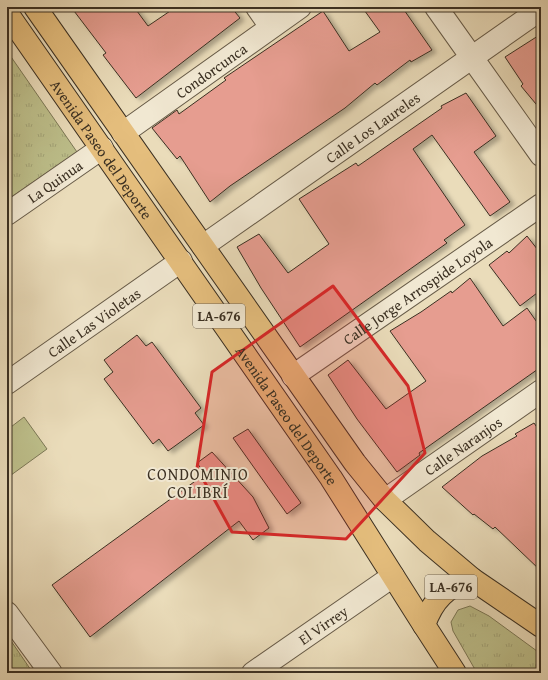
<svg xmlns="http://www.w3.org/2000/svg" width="548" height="680" viewBox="0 0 548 680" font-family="'Gentium Book Plus',serif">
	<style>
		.grass { fill: url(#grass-tufts); stroke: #7c7856 }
		.pitch { fill: #bdbf8b; stroke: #7c7856 }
		.building { fill: #e69d90; stroke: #3b3022; filter: url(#shadow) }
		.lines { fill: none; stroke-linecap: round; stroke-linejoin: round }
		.minor-casing { stroke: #675b48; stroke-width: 24 }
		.major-casing { stroke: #3b3022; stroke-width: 24 }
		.minor { stroke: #f1e8d2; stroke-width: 22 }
		.major { stroke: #e5be7d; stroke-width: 22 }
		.marked { fill: #d62828; fill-opacity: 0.2; stroke: #d62828; stroke-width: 3; stroke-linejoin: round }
		.labels { text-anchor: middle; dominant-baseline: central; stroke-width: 4; stroke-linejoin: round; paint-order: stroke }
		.shield { fill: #f1e8d2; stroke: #726757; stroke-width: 1 }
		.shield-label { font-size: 14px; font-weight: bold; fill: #3b3022 }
		.street-label { font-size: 15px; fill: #3b3022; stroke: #f1e8d2 }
		.neighbourhood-label { font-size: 16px; letter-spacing: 1px; fill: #3b3022; stroke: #f1e8d2 }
	</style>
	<defs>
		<pattern id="grass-tufts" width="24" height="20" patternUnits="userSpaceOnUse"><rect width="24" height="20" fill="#bdbf8b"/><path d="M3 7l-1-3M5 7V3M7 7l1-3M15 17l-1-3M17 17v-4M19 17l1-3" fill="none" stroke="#a3a478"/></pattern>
		<filter id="shadow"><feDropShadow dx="4.5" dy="2.5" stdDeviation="2" flood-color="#0004"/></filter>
	</defs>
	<rect width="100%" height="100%" fill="#eadcba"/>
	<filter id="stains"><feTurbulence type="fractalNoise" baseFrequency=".005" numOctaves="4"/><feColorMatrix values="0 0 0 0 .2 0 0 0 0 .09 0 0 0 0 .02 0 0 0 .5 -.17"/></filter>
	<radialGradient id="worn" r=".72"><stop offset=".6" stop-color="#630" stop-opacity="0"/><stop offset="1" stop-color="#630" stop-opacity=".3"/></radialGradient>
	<path class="grass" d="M7,51L77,152L7,200Z
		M470,606L489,616L541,654V673H477L453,631L451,622L458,610Z
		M7,635L33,673H7Z"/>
	<path class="pitch" d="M24,417L47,449L7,478V430Z"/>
	<path class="building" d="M71,7H134L148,26L176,7H231L240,18L136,98L103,55L106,53Z
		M362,7H402L432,50L411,62L410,60L377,85L375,83L345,108L230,186L210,202L180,156L177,159L152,128L177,110L179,114L226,80L224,78L323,11L349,51L380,32Z
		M541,34V110L521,86L523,84L505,57Z
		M466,93L496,136L474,152L510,202L490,216L432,135L413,149L465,225L444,240L447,243L300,347L261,288L237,247L259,234L288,273L329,244L299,199L356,163L358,166L442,108L441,106Z
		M527,236L541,254V290L520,306L489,265L507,251L509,253Z
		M470,278L503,326L527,308L541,328V367L419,453L420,455L397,472L357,419L328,375L348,360L386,409L426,381L390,331L421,312L451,291L452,293Z
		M137,335L146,346L152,342L201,408L195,413L204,425L168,451L159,439L153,444L104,379L113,372L104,360Z
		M534,423L541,433V571L495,527L493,529L474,514L473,515L442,487L482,456L517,436L515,434Z
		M248,429L301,503L287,514L233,438Z
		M212,452L253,497L269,528L253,540L239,521L90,637L52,585L205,474L197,463Z"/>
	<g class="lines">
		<g class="minor-casing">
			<g id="minor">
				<path d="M257,7L271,27"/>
				<path d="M436,7L541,155"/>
				<path id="s1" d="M123,133L300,7"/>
				<path id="s2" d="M7,214L102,148"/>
				<path id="s3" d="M203,246L541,9"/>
				<path id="s4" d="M293,376L541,205"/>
				<path id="s5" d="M7,383L181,261"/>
				<path id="s6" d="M385,500L541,391"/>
				<path d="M7,613L51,673"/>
				<path id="s7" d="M253,673L393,576"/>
			</g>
		</g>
		<g class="major-casing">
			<g id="major">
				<path d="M35,7L355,463L385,500L427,541L472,579"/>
				<path id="s8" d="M7,13L331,478L424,625"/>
				<path d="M455,673L424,625C433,600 446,586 472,579L541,626"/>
			</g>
		</g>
		<use href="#minor" class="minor"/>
		<use href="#major" class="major"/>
	</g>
	<path class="marked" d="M333,286L408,386L425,453L346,539L232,532L197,468L212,372Z"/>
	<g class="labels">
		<g class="shield">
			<rect x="193" y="304" width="52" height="24" rx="3"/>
			<rect x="425" y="575" width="52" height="24" rx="3"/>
		</g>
		<g class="shield-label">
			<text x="219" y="316">LA-676</text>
			<text x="451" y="587">LA-676</text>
		</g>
		<g class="street-label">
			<text stroke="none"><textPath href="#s1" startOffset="108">Condorcunca</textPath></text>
			<text stroke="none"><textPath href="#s3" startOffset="207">Calle Los Laureles</textPath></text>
			<text stroke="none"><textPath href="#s8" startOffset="166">Avenida Paseo del Deporte</textPath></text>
			<text stroke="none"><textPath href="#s2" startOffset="58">La Quinua</textPath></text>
			<text stroke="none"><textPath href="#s4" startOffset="151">Calle Jorge Arrospide Loyola</textPath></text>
			<text stroke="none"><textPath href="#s5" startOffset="106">Calle Las Violetas</textPath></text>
			<text stroke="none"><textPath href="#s8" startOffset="490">Avenida Paseo del Deporte</textPath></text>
			<text stroke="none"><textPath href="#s6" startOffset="95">Calle Naranjos</textPath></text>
			<text stroke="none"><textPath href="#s7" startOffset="85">El Virrey</textPath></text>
		</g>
		<g class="neighbourhood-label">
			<text x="198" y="474">CONDOMINIO<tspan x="198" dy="18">COLIBRÍ</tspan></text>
		</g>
	</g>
	<rect width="548" height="680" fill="none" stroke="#eadcba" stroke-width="24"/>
	<rect x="8" y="8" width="532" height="664" fill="none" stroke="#3b3022" stroke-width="2"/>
	<rect x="12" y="12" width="524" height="656" fill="none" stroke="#3b3022"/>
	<rect width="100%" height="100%" filter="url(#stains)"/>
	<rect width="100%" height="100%" fill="url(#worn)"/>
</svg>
